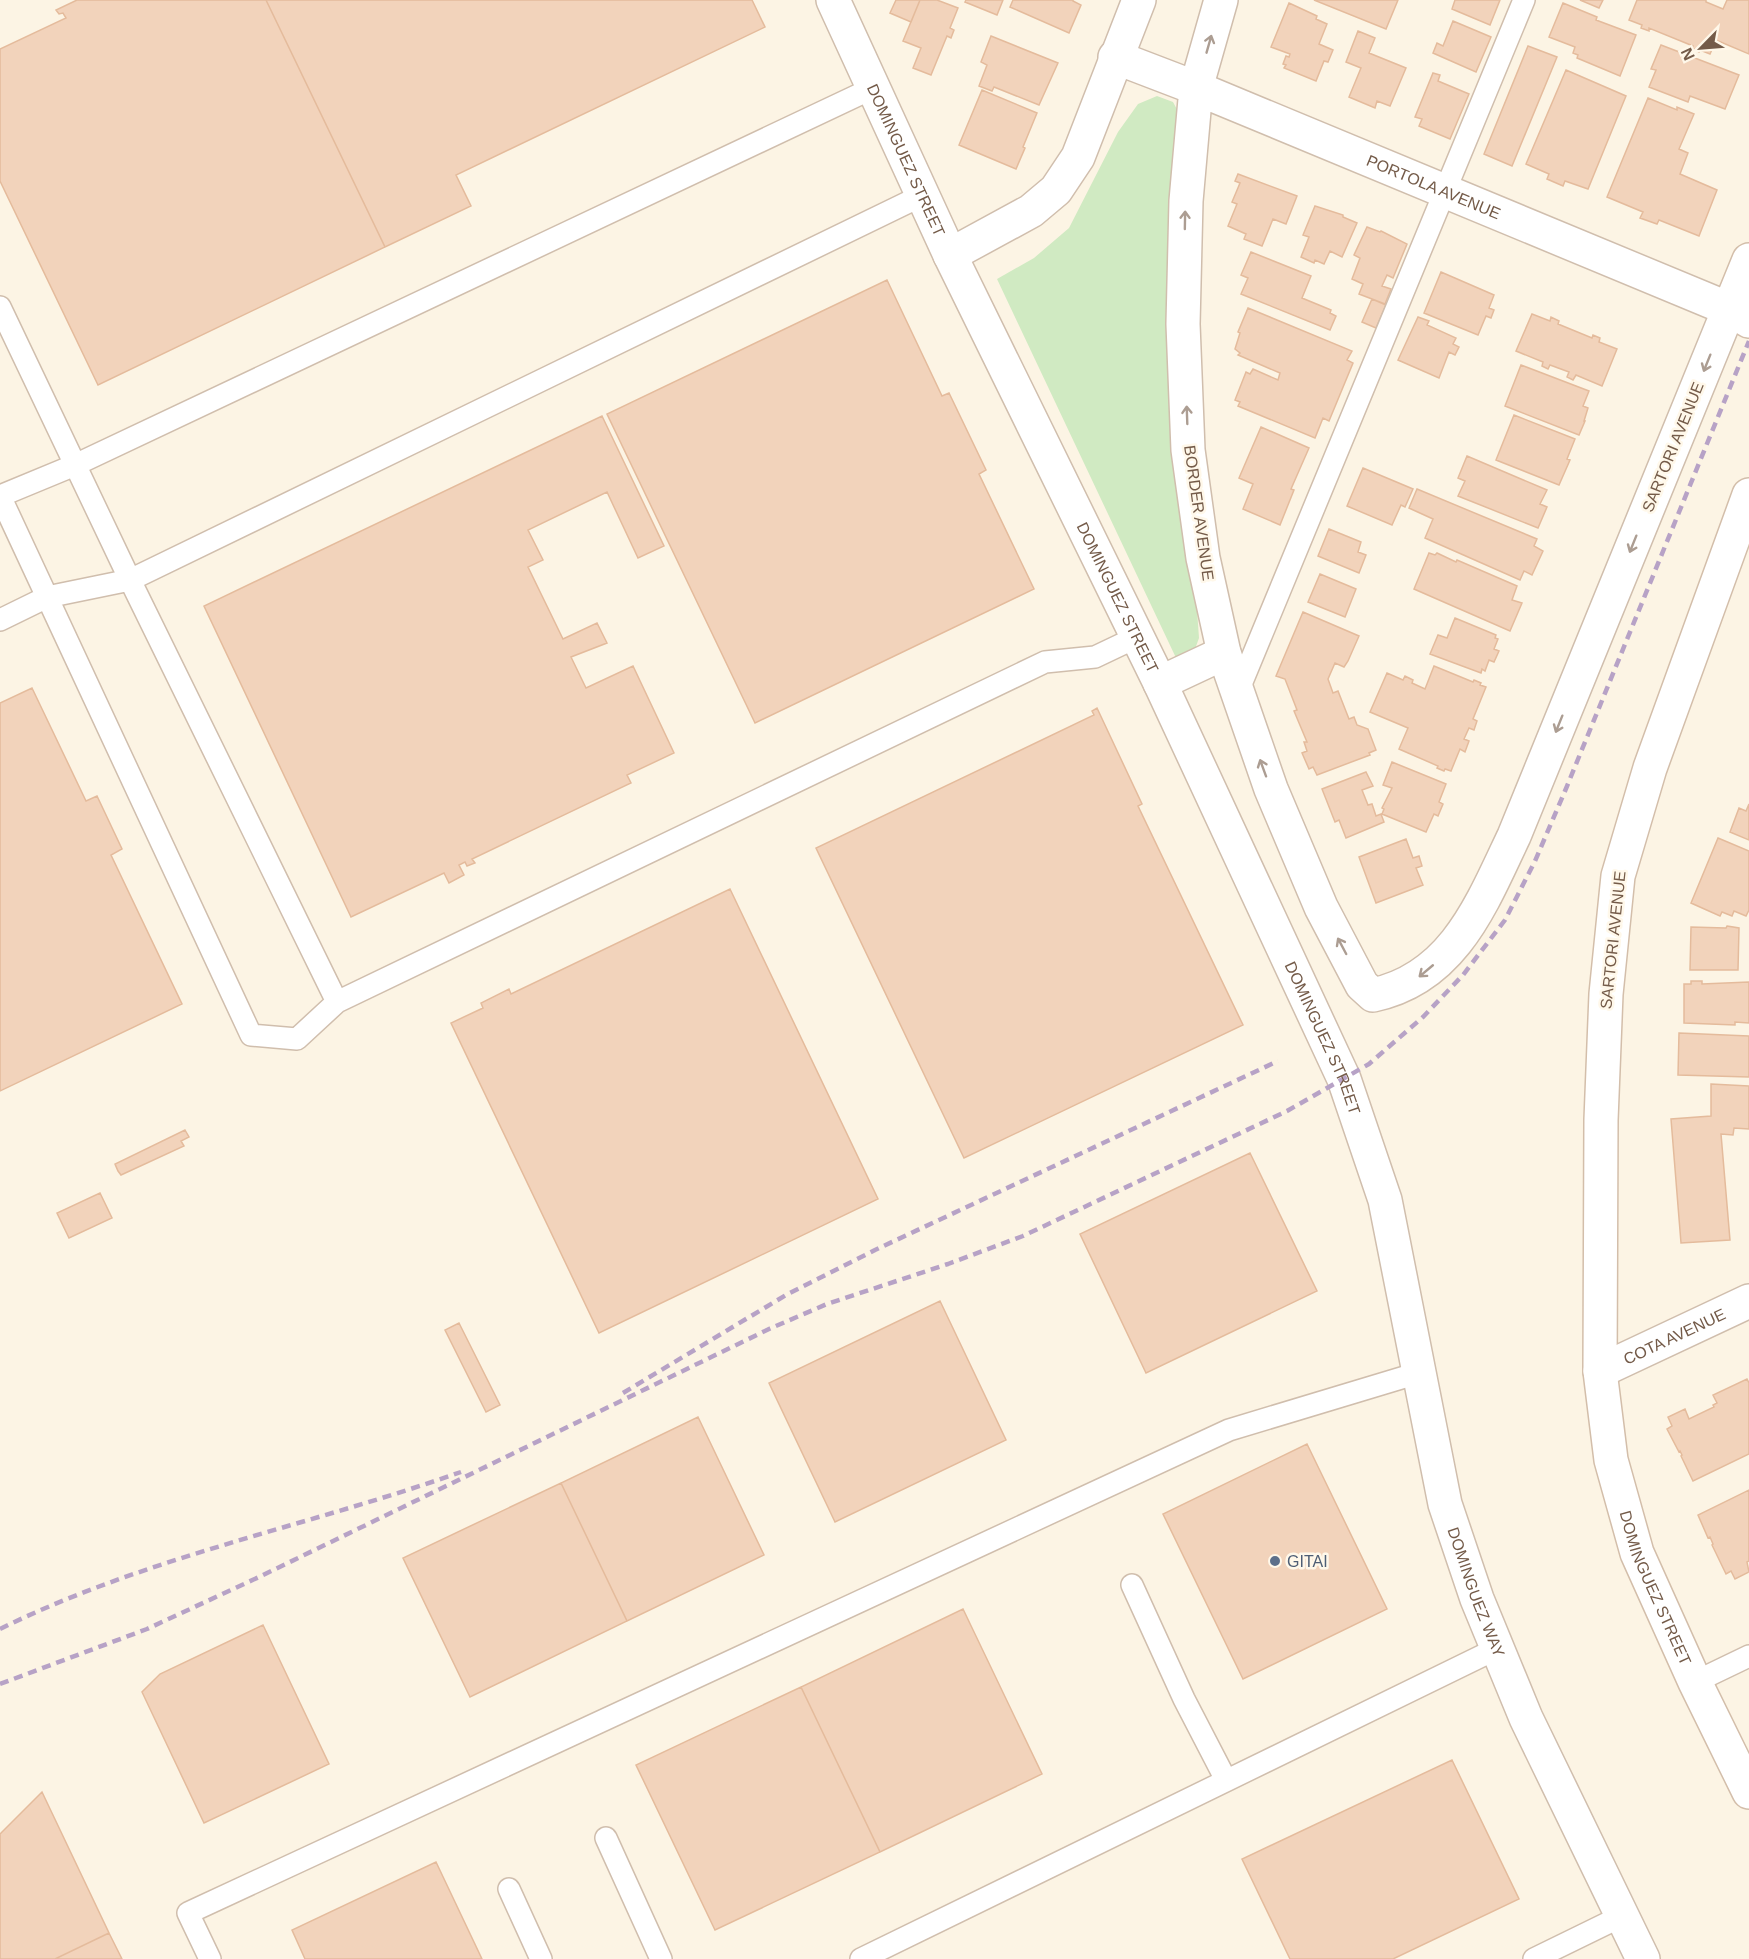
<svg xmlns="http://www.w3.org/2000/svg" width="1749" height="1959" viewBox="0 0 1749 1959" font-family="Helvetica,sans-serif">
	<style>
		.green { fill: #d0eac2 }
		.building { fill: #f2d3bb; stroke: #e4bb9c; stroke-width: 1.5 }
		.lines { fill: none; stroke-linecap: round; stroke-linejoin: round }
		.lane-casing { stroke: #d0bead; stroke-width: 24 }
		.street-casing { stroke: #d0bead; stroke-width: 36 }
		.secondary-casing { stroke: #d3beaa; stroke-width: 36 }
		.lane { stroke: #fff; stroke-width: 21 }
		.street { stroke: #fff; stroke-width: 33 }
		.secondary { stroke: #fff; stroke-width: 33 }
		.rail { stroke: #b7a2c6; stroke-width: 4.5; stroke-dasharray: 9 6; stroke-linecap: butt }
		.oneway { stroke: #ac9d92 }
		.service-dot { fill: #5c6f8a; stroke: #fff8ea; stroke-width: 2 }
		.labels { text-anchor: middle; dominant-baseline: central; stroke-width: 5; stroke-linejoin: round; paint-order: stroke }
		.street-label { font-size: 16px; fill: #745b49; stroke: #fff8ea }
		.service-label { font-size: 16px; fill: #4e5e75; stroke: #fff8ea; text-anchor: start }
	</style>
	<rect width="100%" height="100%" fill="#fcf4e4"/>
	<path class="green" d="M1157,96L1173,102L1181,117L1185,520L1197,610L1199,638L1194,652L1177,660L997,279L1034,258L1069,228L1118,132L1138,104Z"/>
	<path class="building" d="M77,0H266L385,247L98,385L0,181V49L66,18L63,13L59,14L56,10Z
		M266,0H752L765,27L456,175L471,206L385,247Z
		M896,0H920L911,22L890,13Z
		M920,0H937L958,8L950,28L954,30L951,38L947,36L931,75L913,68L921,48L903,41Z
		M966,0H1003L997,15L965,2Z
		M1013,0H1073V1L1081,5L1069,33L1010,7Z
		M1314,0H1398L1386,29Z
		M1455,0H1500L1490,25L1452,9Z
		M1580,0H1603L1599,8Z
		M1637,0H1706V2L1723,9L1727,0H1749V54L1716,40L1710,54L1700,50L1699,52L1692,48L1693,46L1649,28V31L1641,28L1642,25L1629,20Z
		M1289,3L1317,16L1316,19L1327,24L1319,44L1333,50L1328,62L1324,61L1316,81L1284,68L1286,65L1283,64L1286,56L1289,57L1290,54L1271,47Z
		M1563,3L1597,17L1596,20L1636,35L1620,76L1577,58L1578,55L1573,53L1575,47L1549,37Z
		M1453,21L1491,37L1476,72L1433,53L1437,43L1443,46Z
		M1358,31L1375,38L1369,53L1406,68L1390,106L1377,101L1375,108L1349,97L1361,68L1346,62Z
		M991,36L1058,63L1039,105L994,87L992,91L979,86L987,65L981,62Z
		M1661,45L1739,75L1725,109L1690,96L1688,102L1649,87L1656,70L1651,69Z
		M1528,46L1557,57L1512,166L1484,154Z
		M1566,70L1626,96L1588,189L1565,181L1563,186L1547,179L1549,174L1526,164Z
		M1433,73L1440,75L1438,81L1469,94L1450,139L1419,126L1422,119L1415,117Z
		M982,90L1037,113L1023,147L1025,148L1016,169L959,145Z
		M1648,98L1677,110V107L1694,114L1679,149L1688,153L1680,174L1717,190L1699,236L1659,220L1657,224L1640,218L1643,212L1607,197Z
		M1238,174L1297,196L1286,224L1273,219L1262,246L1244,239L1246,234L1228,226L1237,204L1232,202L1240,183L1235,181Z
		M1315,206L1343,215V217L1357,223L1342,257L1330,251L1324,264L1315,260L1314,263L1301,257L1309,237L1303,235Z
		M1367,227L1380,232L1381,231L1407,244L1393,278L1387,275L1382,286L1391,289L1385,304L1359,294L1363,284L1352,279L1360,258L1354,255Z
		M1251,252L1311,276L1302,298L1331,310L1330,313L1336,316L1330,330L1241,294L1248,278L1241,275Z
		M1441,272L1494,295L1489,308L1494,310L1491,318L1486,316L1478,335L1424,313Z
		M887,280L942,396L949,393L986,470L979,474L1034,589L755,723L607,414Z
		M1372,299L1386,305L1376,328L1362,322Z
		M1248,308L1352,351L1347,360L1353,363L1329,421L1323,418L1315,438L1238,406L1240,402L1235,400L1246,372L1250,374L1253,369L1278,380L1280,373L1238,355L1240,353L1235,349L1240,333L1238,332Z
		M1532,314L1550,321L1551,317L1559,321L1558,324L1592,338L1593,335L1600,338L1599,342L1617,349L1602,386L1576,375L1573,380L1567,377L1569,372L1550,365L1548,369L1542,366L1543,362L1516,351Z
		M1418,317L1429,321L1427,325L1456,338L1453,344L1459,347L1455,355L1449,352L1439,378L1398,360Z
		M1521,365L1589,391L1583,406L1588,408L1584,421H1585L1579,435L1505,406Z
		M1514,415L1575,439L1567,459L1570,460L1559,485L1496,460Z
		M602,416L664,546L638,558L607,492L528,530L543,560L528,567L563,639L597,623L607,643L571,657L586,688L633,666L674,753L627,775L631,783L472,859L475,863L467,866L465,862L459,865L464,875L449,883L444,873L351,917L204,606Z
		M1261,427L1309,448L1291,489L1294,490L1280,525L1243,509L1253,484L1239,478Z
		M1467,456L1547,490L1540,504L1547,507L1538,528L1458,496L1465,481L1458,478Z
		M1363,468L1413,489L1405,507L1401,505L1392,525L1347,506Z
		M1417,489L1537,539L1534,546L1543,551L1532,575L1524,571L1520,580L1425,538L1433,519L1409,508Z
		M1329,529L1361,542L1358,552L1366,555L1359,573L1318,556Z
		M1429,553L1435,555L1437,553L1456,562L1457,560L1517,586L1512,600L1522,603L1510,631L1414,589Z
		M1320,574L1356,589L1345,617L1308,602Z
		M1303,612L1359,636L1348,661L1344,667L1335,663L1328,679L1333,693L1338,691L1349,719L1354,717L1357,725L1368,729L1376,750L1369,753L1370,755L1317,775L1313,767L1309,769L1302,753L1307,751L1304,742H1307L1294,711L1297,710L1285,679L1276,676Z
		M1455,618L1496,635L1495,638L1498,639L1494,649L1499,651L1494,662L1489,660L1485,671L1482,669L1481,673L1430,654L1438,635L1447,638Z
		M1434,666L1473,682L1474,680L1481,683L1480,685L1486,687L1473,719L1477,721L1474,730L1469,728L1464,739L1469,741L1465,752L1460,749L1451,771L1445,769L1444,771L1437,768L1438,766L1399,749L1408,728L1370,712L1387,673L1403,680L1405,676L1413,680L1412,683L1425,689Z
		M32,688L86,801L97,796L122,849L111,855L182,1004L0,1091V703Z
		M1097,708L1142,804L1138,806L1243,1025L964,1158L816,848L1094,715L1092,711Z
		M1392,762L1446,784L1439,802L1443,804L1438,816L1434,814L1426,832L1382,814L1384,809L1382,808L1392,788L1383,785Z
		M1366,772L1373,786L1362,790L1368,805L1372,804L1376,816L1381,814L1384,822L1346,838L1339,820L1335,822L1322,789Z
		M1749,804V840L1730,832L1739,808L1746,811Z
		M1718,838L1749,851V910L1746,916L1734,911L1732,916L1722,912L1720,916L1691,903Z
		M1406,839L1413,858L1419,856L1422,866L1416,868L1423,885L1376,903L1359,857Z
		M730,889L878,1199L599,1333L451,1023L483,1008L481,1003L509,989L511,994Z
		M1727,926L1739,928L1738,970H1690L1691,927L1726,928Z
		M1691,981H1702V984L1749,982V1023L1735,1022V1025L1684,1023V984H1691Z
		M1679,1033L1749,1036V1077L1678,1075Z
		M1711,1084L1749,1086V1129L1734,1128L1733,1135L1721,1134L1730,1240L1681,1243L1671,1119L1711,1116Z
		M185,1130L189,1137L181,1141L184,1146L121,1175L118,1171L115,1164Z
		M1250,1153L1317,1291L1146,1373L1080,1234Z
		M100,1193L112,1218L69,1238L57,1213Z
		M940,1301L1006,1440L835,1522L769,1383Z
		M459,1323L500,1405L486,1412L445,1330Z
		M1747,1379L1749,1383V1454L1693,1481L1681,1456L1682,1455L1680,1451L1679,1452L1667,1429L1672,1426L1668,1417L1685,1409L1689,1419L1714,1407L1713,1405L1717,1403L1713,1395Z
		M698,1417L764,1555L627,1621L561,1483Z
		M1307,1444L1387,1609L1243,1679L1163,1514Z
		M561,1483L627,1621L470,1697L403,1558Z
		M1749,1490V1561L1747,1562L1749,1572L1735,1579L1731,1571L1726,1574L1712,1545L1713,1544L1710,1537L1708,1538L1698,1515Z
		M963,1609L1042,1774L880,1852L801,1687Z
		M263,1625L329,1764L204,1823L142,1692L160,1674Z
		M801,1687L880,1852L715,1930L636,1765Z
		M1452,1760L1519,1899L1393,1959H1290L1242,1859Z
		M42,1792L109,1933L55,1959H0V1834Z
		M436,1862L482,1959H305L292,1930Z
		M109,1933L122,1959H55Z"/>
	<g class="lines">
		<g class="lane-casing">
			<path id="lane" d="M0,307L130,580L47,597L0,620
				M0,496L251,1035L297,1039L337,1002L1045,662L1095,657L1137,637
				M0,496L75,465L873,88
				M1237,694L1524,0
				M337,1002L130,580L923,195
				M1132,1585L1184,1699L1226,1780
				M1695,1682L1749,1656
				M606,1838L661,1959
				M509,1889L541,1959
				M210,1959L188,1913L1229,1430L1418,1373
				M861,1959L1498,1648
				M1534,1959L1622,1916"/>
		</g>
		<g class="street-casing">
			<g id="street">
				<path id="s1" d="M833,0L950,255L1160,683L1344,1079L1385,1200L1445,1504L1477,1599L1526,1718L1643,1959"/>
				<path id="s2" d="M1115,57L1196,88L1729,309L1514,836C1482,903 1454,978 1373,995L1362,985L1321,907L1271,789L1224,653L1203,558L1188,450L1183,324L1186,201L1196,88L1221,0"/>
				<path d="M950,255L1031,211L1056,190L1078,157L1139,0"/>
				<path d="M1160,683L1224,653"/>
				<path id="s3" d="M1600,1371L1749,1301"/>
			</g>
		</g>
		<g class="secondary-casing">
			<g id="secondary">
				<path d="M1749,260L1729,309L1749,321"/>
				<path id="s4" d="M1749,495L1650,768L1618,876L1606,994L1601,1120L1600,1371L1611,1460L1637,1553L1695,1682L1749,1792"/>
			</g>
		</g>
		<use href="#lane" class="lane"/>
		<use href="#street" class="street"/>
		<use href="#secondary" class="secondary"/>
		<path class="rail" d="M623,1393L786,1295L875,1250L1278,1061
			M0,1629C146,1557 308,1526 461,1472
			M0,1684L147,1629L259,1577L769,1329L827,1304L948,1264L1023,1236L1287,1111L1369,1064L1423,1017L1463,975L1505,920L1535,861L1565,791L1749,341"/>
	</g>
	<defs><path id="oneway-shaft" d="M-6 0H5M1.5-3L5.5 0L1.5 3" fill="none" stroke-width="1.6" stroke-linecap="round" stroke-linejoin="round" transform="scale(1.5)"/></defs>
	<g class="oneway">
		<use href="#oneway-shaft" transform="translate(1209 44) rotate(-74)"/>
		<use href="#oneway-shaft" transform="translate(1185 220) rotate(-89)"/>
		<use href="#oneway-shaft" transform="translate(1707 363) rotate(112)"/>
		<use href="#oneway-shaft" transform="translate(1187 415) rotate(-92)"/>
		<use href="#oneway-shaft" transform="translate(1633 544) rotate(112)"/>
		<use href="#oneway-shaft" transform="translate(1559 724) rotate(112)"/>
		<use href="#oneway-shaft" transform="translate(1263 768) rotate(-110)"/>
		<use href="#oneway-shaft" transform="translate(1342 946) rotate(-118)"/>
		<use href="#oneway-shaft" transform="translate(1426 971) rotate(140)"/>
	</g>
	<circle class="service-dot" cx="1275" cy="1561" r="6"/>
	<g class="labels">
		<g class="street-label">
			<text stroke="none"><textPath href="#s1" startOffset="176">DOMINGUEZ STREET</textPath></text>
			<text stroke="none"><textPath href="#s2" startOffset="344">PORTOLA AVENUE</textPath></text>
			<text transform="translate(1673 447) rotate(-68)">SARTORI AVENUE</text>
			<text transform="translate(1199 513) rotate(82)">BORDER AVENUE</text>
			<text stroke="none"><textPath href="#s1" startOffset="662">DOMINGUEZ STREET</textPath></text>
			<text transform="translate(1613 940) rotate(-84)">SARTORI AVENUE</text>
			<text stroke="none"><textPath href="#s1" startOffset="1148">DOMINGUEZ STREET</textPath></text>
			<text stroke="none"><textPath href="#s3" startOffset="82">COTA AVENUE</textPath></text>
			<text stroke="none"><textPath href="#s4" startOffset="1124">DOMINGUEZ STREET</textPath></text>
			<text stroke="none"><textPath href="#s1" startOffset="1725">DOMINGUEZ WAY</textPath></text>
		</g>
		<g class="service-label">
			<text x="1287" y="1561">GITAI</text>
		</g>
	</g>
	<g transform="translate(1701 48) rotate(245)" stroke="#fff8ea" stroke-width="4.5" paint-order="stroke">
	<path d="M0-4.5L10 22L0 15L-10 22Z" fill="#745b49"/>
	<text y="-9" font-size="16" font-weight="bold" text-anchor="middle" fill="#745b49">N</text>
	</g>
</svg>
